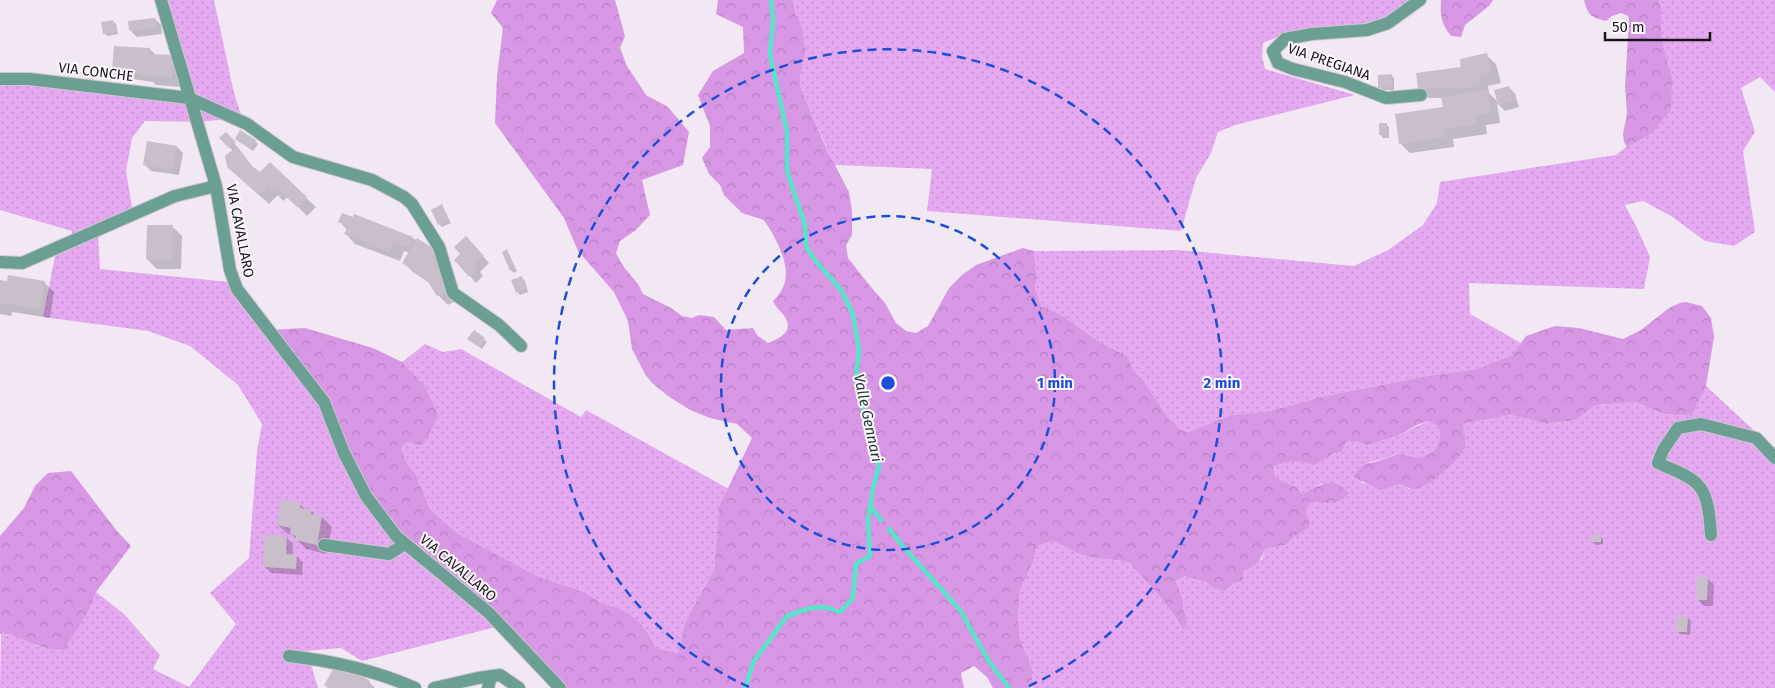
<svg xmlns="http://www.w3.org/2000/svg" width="1775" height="688" viewBox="0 0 1775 688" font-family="'Fira Sans',sans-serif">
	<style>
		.grass { fill: url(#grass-dots) }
		.forest { fill: url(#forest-crowns) }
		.shadow { fill: #0003 }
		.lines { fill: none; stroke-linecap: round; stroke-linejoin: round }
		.stream { stroke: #58e4c9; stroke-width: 4.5 }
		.building { fill: #c8bfca }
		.minor-casing { stroke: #cfc6d1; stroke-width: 14 }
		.minor { stroke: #6c9f93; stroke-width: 12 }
		.ring { fill: none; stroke: #1d4ed8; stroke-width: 2.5; stroke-dasharray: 9 6 }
		.labels { text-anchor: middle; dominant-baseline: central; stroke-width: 4; stroke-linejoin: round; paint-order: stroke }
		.street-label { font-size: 14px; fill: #181418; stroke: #fdf7fe }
		.water-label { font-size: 15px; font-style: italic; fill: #1f3631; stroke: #fdf7fe }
		.centre { fill: #1d4ed8; stroke: #fdf7fe; stroke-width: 2.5 }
		.ring-label { font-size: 15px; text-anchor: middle; font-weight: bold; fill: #1d4ed8; stroke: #fdf7fe; stroke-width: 4; stroke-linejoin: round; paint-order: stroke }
	</style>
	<defs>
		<pattern id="grass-dots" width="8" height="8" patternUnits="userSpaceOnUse" patternTransform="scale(1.25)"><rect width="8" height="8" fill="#e5a9f1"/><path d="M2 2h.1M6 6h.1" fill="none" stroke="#c491ce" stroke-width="1.8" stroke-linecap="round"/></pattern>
		<pattern id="forest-crowns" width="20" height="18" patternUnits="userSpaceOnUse" patternTransform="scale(1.25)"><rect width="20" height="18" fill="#d797e4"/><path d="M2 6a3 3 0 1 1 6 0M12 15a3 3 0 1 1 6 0" fill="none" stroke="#b881c3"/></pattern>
	</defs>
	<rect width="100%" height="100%" fill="#f2e8f4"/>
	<path class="grass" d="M159,0H214L234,93L242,118L197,122L145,121L132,138L126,171L132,207L98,233L100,269L229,282L500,626L362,661L341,648L307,651L318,688H0L1,634L16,635L37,646L48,648L89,610L96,592L124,614L160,655L153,669L189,687L236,624L210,593L249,558L257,451L262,424L238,385L190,346L148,331L43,317L55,256L71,244L72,231L0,210V80L185,102Z
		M793,0H1413L1386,17L1362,24L1308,29L1285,34L1263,43L1262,56L1265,69L1355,95L1235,125L1218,132L1211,153L1196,178L1181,231L927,211L932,169L834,165L801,89L800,77L806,52L802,26L796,15Z
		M1659,0H1775V92L1760,77L1741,88L1755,132L1743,151L1755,232L1734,246L1705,241L1671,216L1643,201L1625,205L1637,228L1650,257L1644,289L1469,283L1470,314L1521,343L1512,355L1477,369L1427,376L1325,396L1269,411L1231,415L1188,432L1180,429L1169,419L1144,381L1134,371L1127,356L1100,342L1060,314L1041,306L1035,287L1037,279L1034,251L1179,250L1354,266L1388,250L1423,225L1437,203L1440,182L1616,155L1630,144L1652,133L1672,78L1661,37V8Z
		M425,344L443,352L461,349L581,417L586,410L729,489L719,508L714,570L685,622L678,653L656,648L648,633L618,608L600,602L585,592L539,577L457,533L430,509L415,473L407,464L401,448L407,442L419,446L423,443L439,416L425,386L402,362Z
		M1706,386L1775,450V688H1033L1032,686V668L1020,639L1018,617L1020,590L1033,562L1037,546L1054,541C1066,548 1077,554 1091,557C1104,560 1117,559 1130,563C1135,571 1143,576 1149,583C1161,597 1173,613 1182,629L1188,622L1184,612L1183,601L1176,581L1185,576L1206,582L1214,589L1225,591L1233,584L1243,580L1244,570L1262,559L1265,549L1286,545L1294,537L1304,531L1306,513L1310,502C1326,503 1337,507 1349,494L1322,483L1303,494L1295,486L1276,478L1273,467C1290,461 1296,458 1314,464L1332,454L1342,452L1346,442L1399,435L1428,421L1438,426C1446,452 1423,465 1401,453C1390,456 1381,460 1370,462L1361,483L1372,484L1380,491L1400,484L1409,489L1466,445L1462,424L1511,415L1546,424L1576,420L1596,405L1636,402L1663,414L1692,416Z"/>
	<path class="forest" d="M497,0H615L625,36L620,48L627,66L646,95L668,107L689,132L683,165L642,180L650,215L636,230L620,241L616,253L623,266L638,284L643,294L671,308L682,316L692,318L699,315L714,317L726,330L753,328L758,336L768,343C780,338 794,332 785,317C781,311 776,308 773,301C776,298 779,295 781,291C795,271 776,238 764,220L742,213L724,195L720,185L709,174L702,158L710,147V126L698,95L713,71L744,53L743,27L716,14L718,0H793L796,15L802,26L806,52L800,77L801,89L827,150L849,192L852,211V235L846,245L848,258L870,286L885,303L896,323L906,331L916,333L928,326L949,288L962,275L976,265L1023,248L1034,251L1037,279L1035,287L1041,306L1060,314L1100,342L1127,356L1134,371L1144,381L1169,419L1180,429L1188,432L1231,415L1269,411L1325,396L1427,376L1477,369L1512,355L1526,336L1555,326L1579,328L1623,339L1641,330L1669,308L1680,303L1686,302L1702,306L1711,318L1714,337L1706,386L1692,416L1663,414L1636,402L1596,405L1576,420L1546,424L1511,415L1463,424C1463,430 1467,440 1465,447C1461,459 1431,484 1419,488C1411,490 1406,487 1400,484L1380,491C1371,483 1363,484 1354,476C1363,461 1367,465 1381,460C1388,458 1394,455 1401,453C1423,465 1446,451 1438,426L1428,421L1417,425L1399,435L1367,445L1357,441L1346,442L1342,452L1332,454L1314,465C1297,458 1290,461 1273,467L1276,478L1295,486L1303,494C1320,484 1335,475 1349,494C1337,507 1326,503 1310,502L1306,513L1310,523L1304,531L1294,537L1286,545L1265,549C1261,561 1256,566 1244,570L1243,580L1233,584L1225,591L1214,589L1206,582L1185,576L1176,581L1183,601L1184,612L1188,622L1183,630C1173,613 1162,598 1149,584C1143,576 1135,571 1130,563C1117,559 1104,560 1091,557C1077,554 1066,548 1054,541L1037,546L1033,562L1020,590L1018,617L1020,639L1032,668V686L1030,688H993L987,677L974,666L961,673L964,688H558L369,503L344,447L308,385L270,330L305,328L373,348L402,362L425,386L439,416L424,443L419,446L407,442L401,448L407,464L415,473L430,509L457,533L539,577L585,592L600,602L618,608L635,618L648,633L656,648L678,653L685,622L714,570L719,507L752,438L737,424L710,418L690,410L668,396L652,383L645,374L632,349L628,321L614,292L578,251L564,218L495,123L497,76L503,28L491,13Z
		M1441,0H1493L1489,6L1465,25L1461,37L1451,36C1441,23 1440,16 1441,0Z
		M1584,0H1659L1661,8V37L1672,78L1671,110L1652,133L1627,147L1624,142L1623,134L1627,113L1625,87L1629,20L1628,16L1621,13L1612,16L1606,21C1590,17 1588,15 1584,0Z
		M71,471L117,531L131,546L96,592L89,610L64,650C56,649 47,649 39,646C24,642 17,632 0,634V536L24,508L35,486L48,473Z"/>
	<path class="shadow" d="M155,19L161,25L162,34L137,37L131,31Z
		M113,21L116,24L118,34L107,36L104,33Z
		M115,47L150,49L156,55L171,56L181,87L156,85L153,82L119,77L113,71Z
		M1486,55L1496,64L1501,83L1488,86L1489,93L1499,103L1509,87L1515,94L1519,107L1505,111L1497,103L1500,123L1486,125L1487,134L1453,139L1454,147L1410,153L1400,143L1444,108L1443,98H1429L1419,89L1462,68Z
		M1391,75L1394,78V90H1383L1380,87Z
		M1386,124L1389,127V138H1383L1381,135Z
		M226,133L256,171L306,198L316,207L307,216L288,197L283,201L278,195L269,204L238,176L233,151L221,138Z
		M239,141H255L258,144L253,151Z
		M177,147L183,153L179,175L151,171L145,165Z
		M442,206L451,223L442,227L439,224Z
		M355,216L413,238L436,252L456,301L448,305L438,295L431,284L413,272L404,263L409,253L404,251L400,261L355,244L346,234L347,230L340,222L354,219Z
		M172,226L182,236L181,269H157L147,259Z
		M472,244L489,263L480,272L483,276L476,283L470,276Z
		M507,251L517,271L514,273L511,270Z
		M522,278L525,281L528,292L520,295L517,292Z
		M0,282H44L54,292L50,318L12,312L11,316L0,314Z
		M474,332L487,342L482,349L472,342Z
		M300,504L306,510L311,511L316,516L322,517L332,527L326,554L306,549L292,535L288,534L278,525Z
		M1600,536L1603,539V544L1596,545L1593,542Z
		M286,537L293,544L292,556H297L303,563L302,575L271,573L264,566Z
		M1707,578L1714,585L1713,606H1704L1697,599Z
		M1688,618L1691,621L1690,635L1680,634L1677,631Z
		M346,674L369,682L375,688H329Z"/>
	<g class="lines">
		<path class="stream" d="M871,507L881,520
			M889,529L907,551L960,610L988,660L1009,688
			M745,688L754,661L787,616L810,608L826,607L840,612L853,598L856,564L870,556L868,520L873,488L879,466L865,419L856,377L859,350L853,314L841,290L814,259L806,246L805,225L787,171V132L770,55L773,21L771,0"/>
	</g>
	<path class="building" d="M155,18L157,28L129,31L128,21Z
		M113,20L116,32L103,34L101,22Z
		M114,46L150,48L149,54L172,55V78L112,71Z
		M1487,53L1492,73L1479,76L1480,87L1418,89L1416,73L1461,67L1460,59Z
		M1392,74V87L1378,88V75Z
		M1509,86L1513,101L1498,105L1494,90Z
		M1488,90L1491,113L1476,116L1478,124L1444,129L1445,137L1399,144L1395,114L1443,107L1441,97Z
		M1379,123H1387V135H1379Z
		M240,130L256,140L250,149L235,139Z
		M226,132L236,142L229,148L219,138Z
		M147,141L177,146L173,170L143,165Z
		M237,146L251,165L260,172L270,162L307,197L297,207L277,188L273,192L267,186L259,195L227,167L225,156Z
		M442,204L449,220L438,225L431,210Z
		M342,213L353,217L354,214L413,237L409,248L394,242L390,252L344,234L348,226L338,222Z
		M147,225H173L172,260L146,259Z
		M466,236L484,256L474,265L478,269L469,277L454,260L460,254L454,247Z
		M417,238L437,251L433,257L440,261L436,266L448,291L437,296L426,279L402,263Z
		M507,249L515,268L510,271L502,252Z
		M8,275L45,281L40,309L2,303L0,310V280L7,281Z
		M522,276L527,289L516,293L511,280Z
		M474,330L485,338L479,347L467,339Z
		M282,499L301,503L300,508L312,510L311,514L322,516L317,545L295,540L296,536L290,534L291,528L277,525Z
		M1601,534V542H1592V535Z
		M265,535L287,536L286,554L297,555L296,569L263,567Z
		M1696,577H1708L1707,600H1696Z
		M1677,616L1688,617L1687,632H1676Z
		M335,666L345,672L349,667L370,681L366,688H328L324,685Z"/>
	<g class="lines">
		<g class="minor-casing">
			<path id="minor" d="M161,0L216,186L230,270L237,289L324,402L344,453L366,496L396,536L489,613L560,688
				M1420,0L1388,23L1367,30L1312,34L1285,39L1273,51L1278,63L1293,69L1345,82L1386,98L1421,95
				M0,79H29L189,98L247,124L293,157L372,180L404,197L412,204L439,247L453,293L499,325L521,346
				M0,262L22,263L175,196L216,186
				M1711,535C1710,521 1709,497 1699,486C1690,475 1670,469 1658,463L1663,450L1678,428L1701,424L1756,438L1775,458
				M324,545L389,554L405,544
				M289,656C334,661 374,670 415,688
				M434,688L478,678L500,675L519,688
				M488,688L491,676"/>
		</g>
		<use href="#minor" class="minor"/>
	</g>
	<g class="ring">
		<circle cx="888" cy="383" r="167"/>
		<path d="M749 687A334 334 0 1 1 1027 687"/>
	</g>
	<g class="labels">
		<g class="street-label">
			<text transform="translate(1329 62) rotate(19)">VIA PREGIANA</text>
			<text transform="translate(96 72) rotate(7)">VIA CONCHE</text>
			<text transform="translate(240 231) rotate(79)">VIA CAVALLARO</text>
			<text transform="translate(458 568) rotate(40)">VIA CAVALLARO</text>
		</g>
		<g class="water-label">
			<text transform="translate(868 418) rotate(78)">Valle Gennari</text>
		</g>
	</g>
	<circle cx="888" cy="383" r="8" class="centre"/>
	<g class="ring-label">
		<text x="1055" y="388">1 min</text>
		<text x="1222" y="388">2 min</text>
	</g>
	<path d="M1605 32v8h105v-8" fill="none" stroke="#181418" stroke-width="2.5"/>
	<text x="1612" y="32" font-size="15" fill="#181418" stroke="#fdf7fe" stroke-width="4" paint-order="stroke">50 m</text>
</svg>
